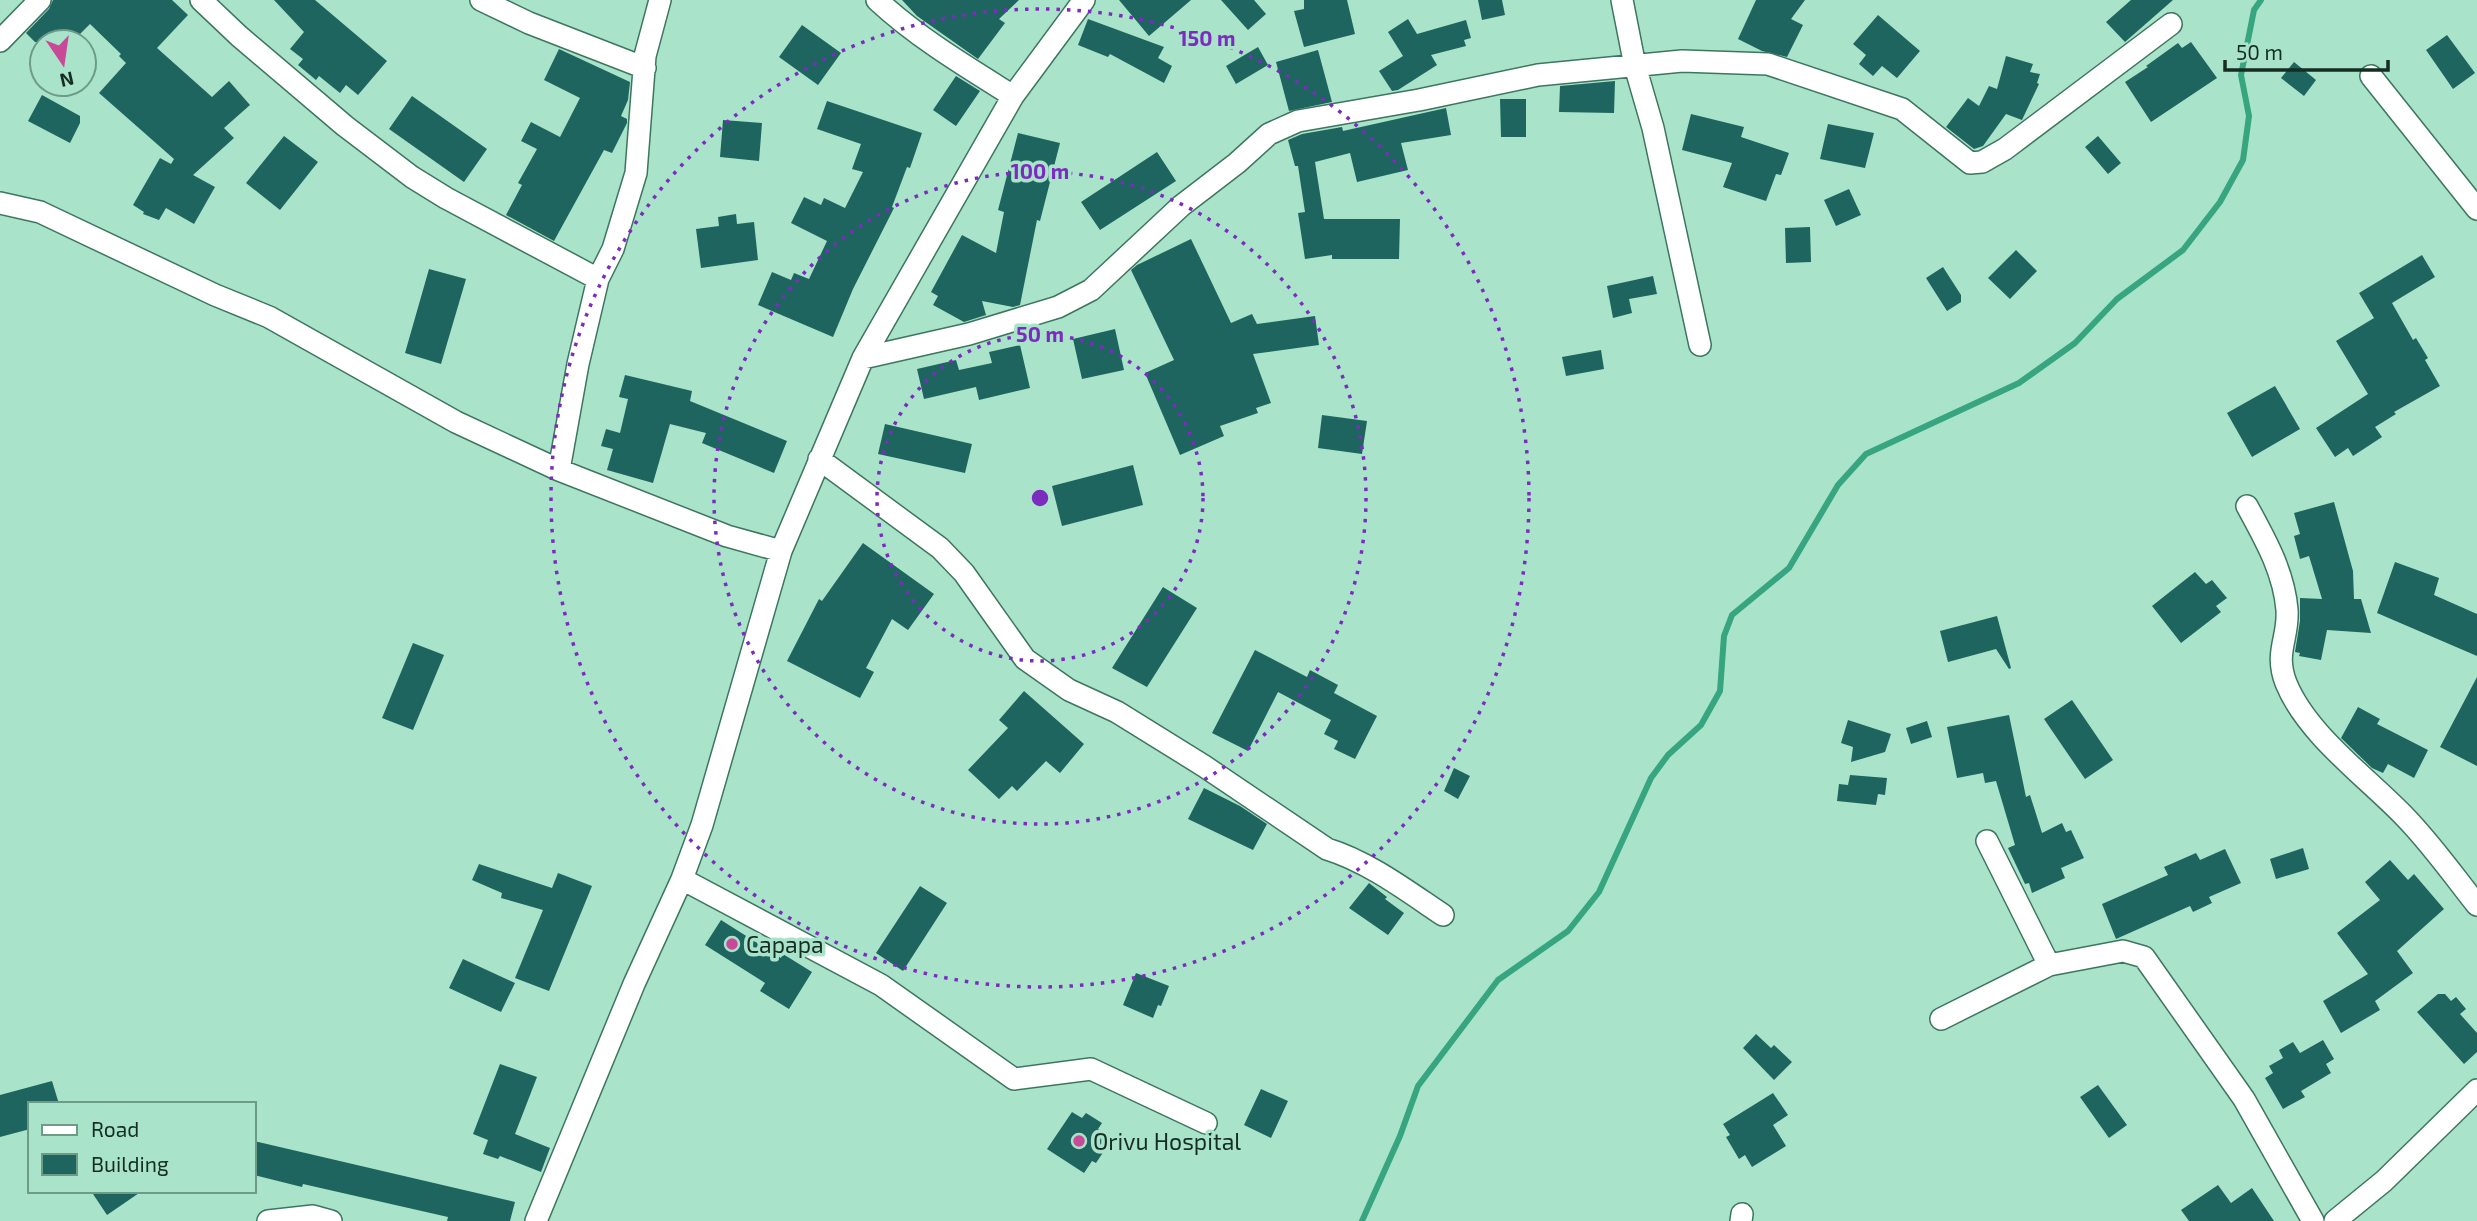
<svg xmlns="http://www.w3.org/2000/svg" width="2477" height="1221" viewBox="0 0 2477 1221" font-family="'Exo 2',sans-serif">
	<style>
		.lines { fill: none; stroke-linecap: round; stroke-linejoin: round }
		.stream { stroke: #37a57f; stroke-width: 6 }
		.building { fill: #1d655e }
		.minor-casing { stroke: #3d765f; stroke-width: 24 }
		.minor { stroke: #fff; stroke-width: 21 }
		.ring { fill: none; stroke: #7b2cbf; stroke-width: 3.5; stroke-dasharray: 3.5 7 }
		.poi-dot { fill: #c74997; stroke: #a9e4ca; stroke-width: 2.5 }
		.labels { text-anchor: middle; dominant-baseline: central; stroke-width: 7; stroke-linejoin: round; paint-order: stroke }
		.poi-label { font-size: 23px; fill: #152d23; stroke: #a9e4ca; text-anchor: start }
		.centre { fill: #7b2cbf; stroke: #a9e4ca; stroke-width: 3.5 }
		.ring-label { font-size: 21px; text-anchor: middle; font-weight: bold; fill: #7b2cbf; stroke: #a9e4ca; stroke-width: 7; stroke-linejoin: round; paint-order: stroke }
	</style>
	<rect width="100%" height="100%" fill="#a9e4ca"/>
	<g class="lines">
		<path class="stream" d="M1362,1221L1400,1136L1418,1086L1498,980L1568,931L1599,892L1651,778L1668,755L1701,725L1720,691L1724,636L1732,615L1789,568L1838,485L1866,454L2019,383L2075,343L2117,299L2183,250L2220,202L2243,160L2249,116L2241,75L2254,10L2261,0"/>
	</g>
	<path class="building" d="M53,0H172L188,15L157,48L212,97L229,81L250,105L224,128L234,138L193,175L215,187L194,224L166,208L159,220L143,214L144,212L133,205L160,158L171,164L174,159L99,93L126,63L119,56L121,54L90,24L72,42H35L26,33L49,9Z
		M274,0H315L387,61L358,95L346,85L340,93L319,76L316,80L298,65L303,59L290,49L304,32Z
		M902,0H1019L999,19L1005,23L978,59L917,16Z
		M1119,0H1191L1149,36Z
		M1221,0H1254L1266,14L1248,30Z
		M1304,0H1347L1355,34L1304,47L1294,11L1304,9Z
		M1478,0H1502L1505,15L1482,20Z
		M1756,0H1805L1791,19L1803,25L1787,57L1762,51L1738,39Z
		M2131,0H2173L2125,42L2106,22Z
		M1878,15L1920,51L1897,78L1882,66L1873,76L1859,64L1866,55L1853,44Z
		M1088,19L1164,47L1158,58L1172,66L1164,83L1110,54L1108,57L1078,45Z
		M1408,19L1417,34L1466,20L1471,38L1464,40L1466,46L1431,55L1437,65L1398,90L1392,91L1379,71L1403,56L1388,32Z
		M802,25L841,53L818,85L779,57Z
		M2447,35L2475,73L2453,89L2426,50Z
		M2191,42L2217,78L2151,122L2125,82L2148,67L2146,66L2178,43L2182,48Z
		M1258,47L1268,65L1236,84L1226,66Z
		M559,49L630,82L628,100L621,116L627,119V123L612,153L604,150L554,241L506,215L522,185L518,183L537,149L521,141L531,122L560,137L580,98L544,80Z
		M1318,50L1332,102L1289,111L1276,62Z
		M2006,56L2033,64L2030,72L2040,74L2037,83L2039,84L2022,120L2006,114L1983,146L1974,149L1946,127L1968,98L1979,106L1989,86L1997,89Z
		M2294,62L2316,80L2304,96L2281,78Z
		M956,76L980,91L956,126L933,110Z
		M1615,81L1614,113L1559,112L1560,86Z
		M42,95L80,116V123L70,143L28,121Z
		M412,96L487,149L464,182L389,129Z
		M1500,99H1526V137H1501Z
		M827,101L922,133L910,168L907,167L892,207L894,208L853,289L833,337L758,305L772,272L791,280L794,273L809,279L827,241L791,223L804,197L821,205L824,198L845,208L863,172L852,169L861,144L817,129Z
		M1446,108L1451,135L1401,143L1408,170L1357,182L1350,153L1315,162L1324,219H1400L1399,259H1332V255L1305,259L1298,213L1305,212L1298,166H1295L1288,140L1302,134L1342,127L1343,131Z
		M1691,114L1744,127L1741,137L1789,153L1781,175L1776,174L1766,201L1723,187L1732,163L1682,150Z
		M723,120L762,123L759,161L720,157Z
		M1828,124L1874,133L1865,168L1820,159Z
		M1018,133L1060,143L1040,221L1037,220L1020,305L1013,307L982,301L986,315L964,322L933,305L938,296L931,292L962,235L996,253L1004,212L998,210Z
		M284,136L318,162L280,210L246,183Z
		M2098,136L2121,163L2108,174L2085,147Z
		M1157,152L1176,181L1100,230L1081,202Z
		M1849,189L1861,215L1836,226L1824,200Z
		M736,214L737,224L754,222L758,260L701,268L696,229L719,226L718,217Z
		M1810,227L1811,262L1786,263L1785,228Z
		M1191,239L1231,323L1252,314L1257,324L1315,316L1319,345L1253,354L1271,403L1256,408L1258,413L1220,426L1224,436L1180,455L1145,373L1174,360L1131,270L1137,265Z
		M2016,250L2037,271L2010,299L1988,278Z
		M2422,255L2435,277L2392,303L2413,340L2416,338L2428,358L2425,360L2440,386L2394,412L2396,414L2375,427L2382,437L2353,456L2348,448L2335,457L2316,428L2368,394L2336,341L2374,318L2359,293Z
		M1943,267L1961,295V302L1947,311L1926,278Z
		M429,269L466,279L441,364L405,353Z
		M1653,276L1657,294L1629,299L1632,313L1613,318L1607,286Z
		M1115,329L1124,370L1082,379L1073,339Z
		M1020,345L1030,388L979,400L976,387L924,399L917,369L956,360L959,370L992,363L989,352Z
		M1601,350L1604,369L1566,376L1562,357Z
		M625,375L692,391L690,401L787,441L774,473L702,443L706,433L670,424L653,483L607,470L613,449L601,446L606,429L620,433L628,399L619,397Z
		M2275,386L2300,429L2252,457L2227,413Z
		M1322,415L1367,421L1362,454L1318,448Z
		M885,424L972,444L965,473L878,454Z
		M1133,465L1143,505L1062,526L1052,486Z
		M2334,502L2353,571L2354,599H2361L2371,633L2327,630L2321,660L2299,656L2300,653L2295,652L2300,621V598L2322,599L2309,556L2300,559L2294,536L2300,534L2294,513Z
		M863,543L934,594L908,630L892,619L866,668L874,672L860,698L787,661L819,599L822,601Z
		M2395,562L2439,578L2434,595L2477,614V656L2377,613Z
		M2195,572L2206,584L2212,580L2227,598L2216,606L2221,612L2181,643L2152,606Z
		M1163,587L1197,608L1147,687L1112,668Z
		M1997,616L2011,668L2009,669L1996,649L1948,662L1940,631Z
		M413,643L444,655L413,730L382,718Z
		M1255,650L1307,677L1310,670L1338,685L1334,693L1377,716L1355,759L1334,749L1338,741L1324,734L1331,720L1278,692L1248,751L1212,733Z
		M2477,677V766L2440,747Z
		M1024,691L1084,744L1060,773L1046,761L1017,791L1012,786L999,799L968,770L1008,728L999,720Z
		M2072,700L2113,760L2085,779L2044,719Z
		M2358,707L2380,719L2377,724L2428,750L2414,778L2388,764L2383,773L2372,768L2341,738Z
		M2009,715L2026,797L2030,795L2042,833L2062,823L2066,832L2071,830L2084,858L2061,868L2065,878L2032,893L2029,883L2025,884L2008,848L2015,845L1996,781L1985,783L1983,773L1957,778L1947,727Z
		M1848,720L1891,734L1885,752L1851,762L1853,747L1841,743Z
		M1927,721L1932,737L1911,744L1906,728Z
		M1454,768L1470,776L1458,799L1444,791Z
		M1850,775L1887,778L1885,795L1878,794L1876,805L1837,801L1839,784L1848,785Z
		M1204,788L1240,806L1267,824L1253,850L1188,819Z
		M2303,848L2309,869L2276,879L2270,859Z
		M2225,849L2241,883L2209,897L2212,903L2193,912L2190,906L2116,939L2102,904L2168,875L2164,867L2196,853L2200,860Z
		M2390,860L2408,880L2414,874L2444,909L2397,951L2413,973L2375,1001L2380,1010L2341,1033L2323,1001L2368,974L2337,933L2380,900L2365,882Z
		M479,864L552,888L558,873L592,886L549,991L515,978L543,910L501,898L502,893L472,880Z
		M1369,883L1387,897L1385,899L1404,913L1388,935L1349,908Z
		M920,886L947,903L903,971L876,953Z
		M721,920L781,958L783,954L812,972L789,1009L760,991L765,983L705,945Z
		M463,959L515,983L501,1012L449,988Z
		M1136,973L1169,986L1161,1006L1158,1005L1153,1018L1123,1005Z
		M2438,994H2445L2451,1001L2456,997L2466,1009L2460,1014L2477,1033V1052L2464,1064L2417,1012Z
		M1756,1034L1771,1048L1774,1045L1792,1062L1774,1080L1743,1048Z
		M2323,1040L2334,1059L2326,1064L2331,1073L2301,1091L2305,1097L2283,1109L2265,1078L2273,1073L2269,1066L2283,1058L2279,1050L2293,1042L2300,1053Z
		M500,1064L537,1077L515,1134L550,1148L541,1172L500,1156L498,1159L483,1154L488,1140L473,1134Z
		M52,1081L59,1104H30V1129L0,1137V1095Z
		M2098,1085L2127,1125L2109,1138L2080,1097Z
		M1261,1089L1288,1101L1271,1138L1244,1125Z
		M1773,1093L1788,1115L1773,1125L1786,1146L1752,1167L1745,1155L1739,1159L1726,1137L1730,1135L1723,1124Z
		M1072,1112L1082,1118L1086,1113L1102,1123L1098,1129L1109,1136L1102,1146L1106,1148L1096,1163L1092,1161L1084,1173L1047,1149Z
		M254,1141L515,1202L510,1221H447L448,1217L303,1184L302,1187L254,1175Z
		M2218,1185L2231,1203L2252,1188L2274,1221H2189L2181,1210Z
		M91,1191H142L107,1215Z"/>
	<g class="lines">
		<g class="minor-casing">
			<path id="minor" d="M201,0L239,36L345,126L412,177L446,198L598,279
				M481,0L529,23L645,68
				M877,0C918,38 965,66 1013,96
				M1622,0L1635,66L1653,128L1700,345
				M0,41L40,0
				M2371,76L2477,209
				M0,203L40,212L215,295L269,317L456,422L559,470L727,536L781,551
				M863,358L969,334L1058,307L1091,290L1181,206L1237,163L1269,134L1298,121L1419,100L1538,75L1682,61L1768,64L1902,109L1970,163L1982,162L2005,149L2171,24
				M819,459L940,548L964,573L1025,659L1069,690L1117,712L1204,766L1327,849C1369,862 1407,891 1443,915
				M559,470L578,364L598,279L613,249L636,173L645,56L660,0
				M2247,506C2265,539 2284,572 2287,610C2289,638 2274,652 2286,683C2307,735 2368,778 2406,818C2432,845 2454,876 2477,905
				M1987,841L2049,965
				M682,879L881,985L1014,1079L1091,1069L1206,1123
				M1941,1019L2049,965L2123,951L2144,957L2244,1099L2313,1221
				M268,1221L313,1216L331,1221
				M536,1221L634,984L682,879L702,825L781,551L863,358L1013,96L1084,0
				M1741,1221L1742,1214
				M2335,1221L2384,1181L2477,1090"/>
		</g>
		<use href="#minor" class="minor"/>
	</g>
	<g class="ring">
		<circle cx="1040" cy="498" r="163"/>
		<circle cx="1040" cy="498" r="326"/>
		<circle cx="1040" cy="498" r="489"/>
	</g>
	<g class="poi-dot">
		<circle cx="732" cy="944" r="7"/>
		<circle cx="1079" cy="1141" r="7"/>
	</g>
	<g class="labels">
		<g class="poi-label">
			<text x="746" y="944">Capapa</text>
			<text x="1093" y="1141">Orivu Hospital</text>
		</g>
	</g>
	<circle cx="1040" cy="498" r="10" class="centre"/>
	<g class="ring-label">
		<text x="1207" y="46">150 m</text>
		<text x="1040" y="179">100 m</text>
		<text x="1040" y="342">50 m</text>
	</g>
	<rect x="28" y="1102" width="228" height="91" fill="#a9e4ca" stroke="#6e9b87" stroke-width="2"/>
	<rect x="42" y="1125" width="35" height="10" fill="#ffffff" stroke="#6e9b87" stroke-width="2"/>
	<text x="91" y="1137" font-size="21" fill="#152d23">Road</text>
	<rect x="42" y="1154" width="35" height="21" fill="#1d655e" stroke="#6e9b87" stroke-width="2"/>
	<text x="91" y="1172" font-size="21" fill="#152d23">Building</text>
	<g transform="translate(63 63) rotate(167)"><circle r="33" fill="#a9e4ca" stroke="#6e9b87" stroke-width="2"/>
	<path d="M0-5L12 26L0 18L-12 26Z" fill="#c74997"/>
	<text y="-10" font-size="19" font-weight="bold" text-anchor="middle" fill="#152d23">N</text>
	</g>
	<path d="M2225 60v10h163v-10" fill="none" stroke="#152d23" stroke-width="3.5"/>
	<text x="2236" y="60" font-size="21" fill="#152d23" stroke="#a9e4ca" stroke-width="5" paint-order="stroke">50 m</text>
</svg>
